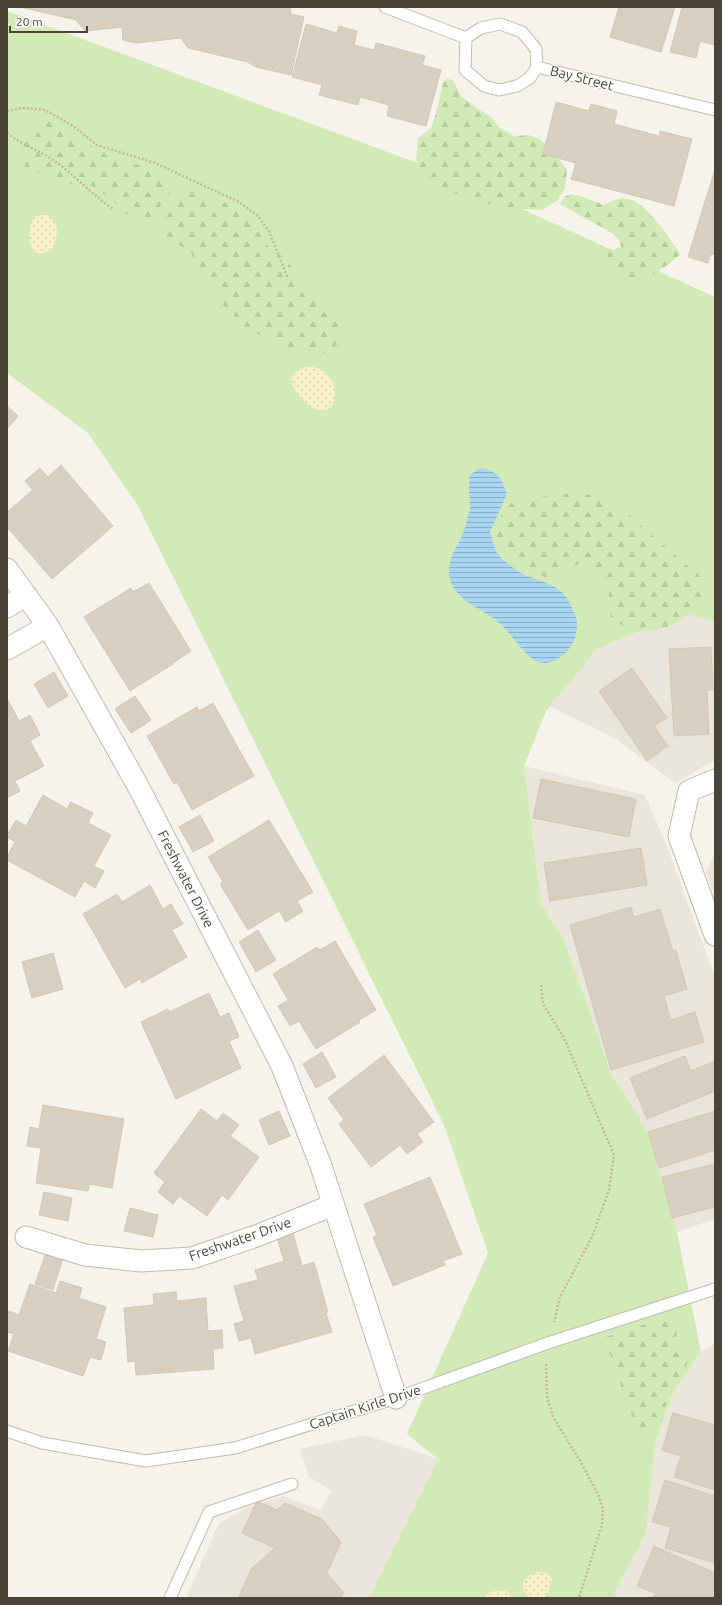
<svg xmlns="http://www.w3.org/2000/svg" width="722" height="1605" viewBox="0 0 722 1605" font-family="Ubuntu,sans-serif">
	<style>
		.residential { fill: #eae5da }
		.grass { fill: #d2eab5 }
		.forest { fill: url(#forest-firs) }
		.sand { fill: url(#sand-dots) }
		.water { fill: url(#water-rules) }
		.building { fill: #d8cfc1; stroke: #d3c7b4 }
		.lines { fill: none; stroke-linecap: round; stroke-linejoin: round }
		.service-casing { stroke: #c2bbae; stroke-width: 13 }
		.minor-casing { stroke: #c2bbae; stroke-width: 23 }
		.path { stroke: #c4b79f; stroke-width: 2.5; stroke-dasharray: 2 2; stroke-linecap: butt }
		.service { stroke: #fff; stroke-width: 11 }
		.minor { stroke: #fff; stroke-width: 21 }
		.labels { text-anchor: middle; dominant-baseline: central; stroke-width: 3; stroke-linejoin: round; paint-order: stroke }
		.street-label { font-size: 14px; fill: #4b4439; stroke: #fff }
	</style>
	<defs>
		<pattern id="forest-firs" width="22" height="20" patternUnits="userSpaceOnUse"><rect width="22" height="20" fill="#d2eab5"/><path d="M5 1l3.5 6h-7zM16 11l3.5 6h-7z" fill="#b6ca9c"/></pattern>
		<pattern id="sand-dots" width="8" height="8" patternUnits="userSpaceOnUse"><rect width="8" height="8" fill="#f9efc9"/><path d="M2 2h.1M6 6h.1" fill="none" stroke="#d7cead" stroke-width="1.8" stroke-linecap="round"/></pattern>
		<pattern id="water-rules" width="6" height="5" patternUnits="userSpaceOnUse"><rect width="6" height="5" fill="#a9d4f2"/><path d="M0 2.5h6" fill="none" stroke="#8caec5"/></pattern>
	</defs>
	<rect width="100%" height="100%" fill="#f6f3ec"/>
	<path class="residential" d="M682,613L715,622V760L675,783L616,739L549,706L597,649Z
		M524,766L645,795L667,846L715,977V1219L677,1232L648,1132L611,1073L564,939L541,903Z
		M715,853V896L706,871Z
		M715,1343V1598H612L646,1532L655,1445L671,1397L701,1352Z
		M365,1435L439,1459L369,1598H186L219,1523L246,1508L283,1496L320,1510L332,1491L309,1477L300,1449Z"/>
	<path class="grass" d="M7,11L439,171L715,297V622L682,613L597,649L546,711L524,766L541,903L564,939L611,1073L648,1132L677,1232L701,1352L671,1397L655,1445L646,1532L612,1598H369L438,1459L407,1434L488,1253L444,1125L138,506L88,433L7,373Z"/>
	<path class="forest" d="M447,79L453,80L461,96L478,109L491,117L500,128L514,136L528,135L540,139L555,154L567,170L565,188L558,200L542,210L505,208L464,198L429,180L416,161L418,138L431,128L436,114L443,82Z
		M45,120L60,124L82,141L111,156L163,173L172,189L154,216L132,220L121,208L107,196L90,185L61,183L26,168L18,156L26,129Z
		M184,191L197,192L232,205L255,223L268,246L287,260L305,287L331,306L343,325L340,343L324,353L292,352L246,328L222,304L191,253L167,237L160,216L172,199Z
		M571,194L581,196L604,205C610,202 618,198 624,198C644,198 670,239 680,254C667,268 652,275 634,281L612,272L608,261V252L621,247L620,241L612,233L560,204L564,197Z
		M582,492L620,507L703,579L706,594C701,599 697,605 692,610C675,629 651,634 627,628C622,626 616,621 611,618L610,598L605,583L600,576L589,567L579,564L550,578L533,574L519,568L499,550L496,534L502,513L514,500Z
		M662,1319L672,1321L677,1329L676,1340L682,1351L687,1356L688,1361L682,1377L672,1390L658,1426L647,1432L636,1425L623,1394L616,1364L609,1353L599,1342L603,1338Z"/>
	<path class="sand" d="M47,215C61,223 58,239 51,251L41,254C25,249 27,228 35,217L41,215Z
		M308,366C353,371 337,442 298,394C291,387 290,381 295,372Z
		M541,1571L547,1573L552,1579L548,1593L544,1598H530C515,1585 525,1575 541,1571Z
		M504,1590L508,1592L512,1598H483L489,1592Z"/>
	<path class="water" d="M480,468C499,471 501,478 507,494L490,532C493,542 495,552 502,559C510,566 521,574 530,577C551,585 565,587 573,611C575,615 577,619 577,622C578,634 572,648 563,655C533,680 519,639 498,622C482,608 456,602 450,579C445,559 459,546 465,528C466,522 469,514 470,508C470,496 468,486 470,475Z"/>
	<path class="building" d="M20,7H265L268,9L269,7H290L291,14L304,17L291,75L256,67L248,62L188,48L181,38L136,43L123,40L122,27L85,31L76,20Z
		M619,7H675L661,52L610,37Z
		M682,7H715V45L700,41L696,58L670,52Z
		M306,24L337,33L339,26L357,31L354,45L374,50L376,43L425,56L422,65L441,70L426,126L387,116L389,105L360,97L358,105L319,95L322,85L292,77Z
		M556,102L589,111L591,104L617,111L614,124L659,136L660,131L692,139L674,206L571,179L576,163L543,154Z
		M715,169V255L711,254L708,263L688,257Z
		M7,406L18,416L7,429Z
		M61,465L113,526L52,579L7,527V512L33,490L25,481L40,468L48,477Z
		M149,583L191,651L173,663V664L130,691L84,617L131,588L133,592Z
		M711,647L713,690H707L709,734L674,736L669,649Z
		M632,668L667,718L654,726L668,746L647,761L599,691Z
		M54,672L68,696L48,708L34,684Z
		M135,696L151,720L131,733L115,709Z
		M7,698L19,721L30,715L40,735L30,741L44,766L15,781L20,791L7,798Z
		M213,703L254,776L192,810L177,782L174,784L147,736L197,707L199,711Z
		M541,779L636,799L629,837L533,818Z
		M43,795L67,809L71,802L93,813L88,823L111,835L94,866L104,871L95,888L84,881L75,897L7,860V857L15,842L7,837V835L16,820L26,826Z
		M200,815L214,841L193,852L179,827Z
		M269,820L313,892L297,901L303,911L286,922L279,911L248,930L220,884L223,882L208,857Z
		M641,848L647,885L550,901L544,863Z
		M150,885L163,909L171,904L183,924L172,930L187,957L142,983L140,979L125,988L83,914L117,894L122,902Z
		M631,907L634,917L660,909L673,951L676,950L687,989L664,996L671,1020L695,1012L704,1042L611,1070L570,925Z
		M258,930L276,960L256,972L239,942Z
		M335,941L376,1010L359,1020L360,1022L316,1049L299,1021L290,1026L278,1006L288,1000L273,974L317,947L320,950Z
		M53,953L63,989L32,998L22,962Z
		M209,993L220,1017L229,1013L239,1037L229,1041L241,1068L176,1099L141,1022L168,1009L169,1012Z
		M322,1052L336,1077L316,1088L303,1064Z
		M384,1055L434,1122L417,1134L423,1142L407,1154L400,1145L371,1167L339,1124L344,1120L328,1098Z
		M685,1056L691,1071L715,1061V1091L647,1119L630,1078Z
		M43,1105L124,1119L112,1188L89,1184L88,1191L36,1183L41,1148L27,1146L30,1127L39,1129Z
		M201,1109L217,1121L223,1113L239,1125L230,1136L259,1157L228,1200L222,1195L207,1216L179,1196L173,1204L158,1192L165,1182L154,1173Z
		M279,1111L290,1136L269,1145L259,1120Z
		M715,1111V1150L659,1168L648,1132Z
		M715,1164V1207L672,1218L662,1177Z
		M430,1177L462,1254L443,1261L445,1265L393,1286L373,1237L377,1235L364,1204Z
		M44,1192L72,1198L68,1221L39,1215Z
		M130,1208L158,1215L153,1237L124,1231Z
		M293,1233L302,1266L314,1262L328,1312L326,1313L332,1332L255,1354L251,1338L239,1341L234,1324L244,1321L234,1286L258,1280L255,1270L284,1261L277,1237Z
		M46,1253L63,1258L53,1290L35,1284Z
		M60,1281L82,1288L79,1298L106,1307L96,1339L106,1342L101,1360L90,1357L83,1376L8,1351L14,1334L7,1332V1316L9,1311L19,1315L30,1284L56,1293Z
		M176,1292L177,1301L206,1298L208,1331L222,1330L223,1348L213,1349L214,1369L136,1375L135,1361L128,1362L124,1308L154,1305L153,1294Z
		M673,1413L715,1425V1490L674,1477L681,1456L662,1450Z
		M665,1480L715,1496V1563L665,1548L671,1527L652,1522Z
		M257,1501L277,1510L285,1503L322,1519L341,1542L327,1573L342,1591L344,1592L341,1598H238L252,1568L275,1548L242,1533Z
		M654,1546L715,1573V1598H653L655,1593L637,1586Z"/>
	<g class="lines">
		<g class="service-casing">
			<path id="service" d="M385,7L466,38L481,28L500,24L522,32L536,49L537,67L715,110
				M466,38L465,70L484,86L499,90L517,86L530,78L537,67
				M7,1431L42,1443L146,1461L235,1448L396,1398L548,1343L715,1289
				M170,1598L209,1512L292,1484"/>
		</g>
		<g class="minor-casing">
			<path id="minor" d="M7,569L48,626L138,786L282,1066L321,1166L396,1398
				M7,607L26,595
				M7,649L48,626
				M715,780L689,791L679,836L715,935
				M26,1237L85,1255L141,1261L192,1258L259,1235L333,1205"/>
		</g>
		<path class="path" d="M7,111L22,108L45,110L73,126L97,145L155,163L239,202L258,216L269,231L288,279
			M7,133C20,144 36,149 50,158C73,173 91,194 113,209
			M541,985L543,1004L564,1038L614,1155L609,1190L592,1237L560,1297L554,1322
			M546,1364L547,1396L553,1417L579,1459L598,1494L603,1509L602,1525L579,1598"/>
		<use href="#service" class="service"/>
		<use href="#minor" class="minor"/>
	</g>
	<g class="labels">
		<g class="street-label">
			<text transform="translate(582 78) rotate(14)">Bay Street</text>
			<text transform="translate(186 879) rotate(63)">Freshwater Drive</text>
			<text transform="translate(240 1239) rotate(-19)">Freshwater Drive</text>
			<text transform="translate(365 1407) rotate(-18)">Captain Kirle Drive</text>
		</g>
	</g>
	<rect width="722" height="1605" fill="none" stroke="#4b4439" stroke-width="16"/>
	<path d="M10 26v6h77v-6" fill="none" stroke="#4b4439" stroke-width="2"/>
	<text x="16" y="26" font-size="12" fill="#4b4439" stroke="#ffffff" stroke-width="3" paint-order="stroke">20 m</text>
</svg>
